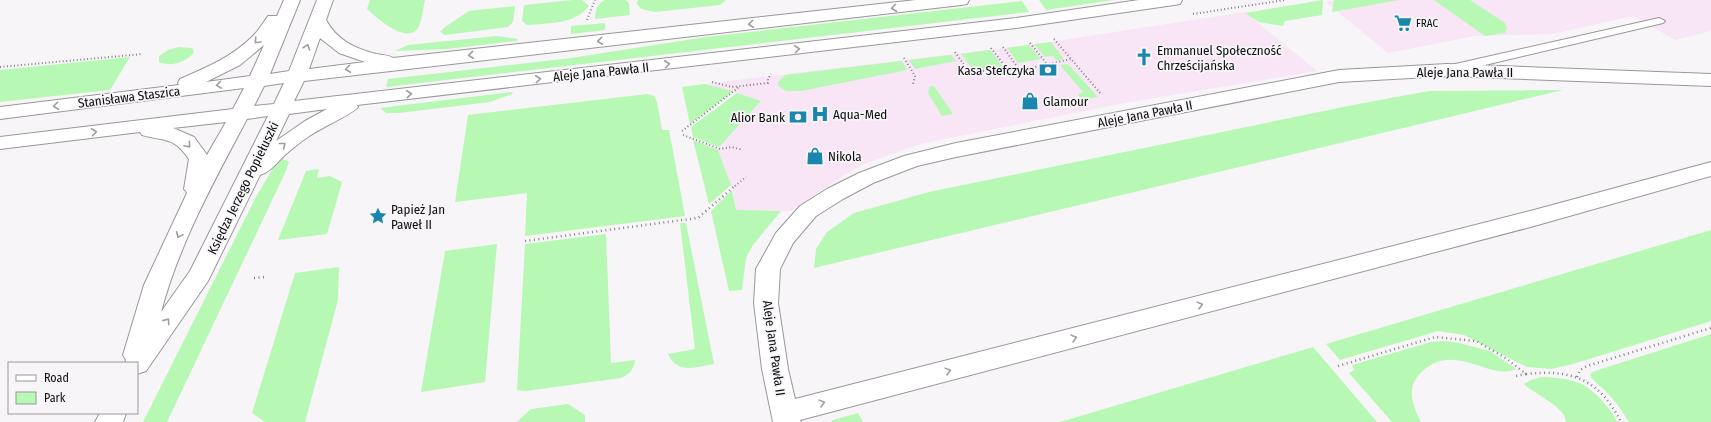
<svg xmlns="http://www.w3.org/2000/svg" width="1711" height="422" viewBox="0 0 1711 422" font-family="'Fira Sans Condensed',sans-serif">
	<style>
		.commercial { fill: #f8e5f6 }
		.green { fill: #b7f8b5 }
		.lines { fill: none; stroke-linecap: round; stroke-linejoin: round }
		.lane-casing { stroke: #9a979a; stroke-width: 2 }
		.street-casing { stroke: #9a979a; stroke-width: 2 }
		.secondary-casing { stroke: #9a979a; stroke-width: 2 }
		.path-far1 { stroke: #838284; stroke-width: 2; stroke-dasharray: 1 2.5; stroke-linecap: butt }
		.path { stroke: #838284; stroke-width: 2.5; stroke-dasharray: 1 3.5; stroke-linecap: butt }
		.lane { fill: #fff; fill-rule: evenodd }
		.street { fill: #fff; fill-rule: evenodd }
		.secondary { fill: #fff; fill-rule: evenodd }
		.oneway { stroke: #9e9e9e }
		.labels { text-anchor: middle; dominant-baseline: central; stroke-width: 3.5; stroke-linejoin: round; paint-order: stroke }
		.far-poi-label { font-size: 11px; fill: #0c0c0d; stroke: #f7f5f8; text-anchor: start }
		.poi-label { font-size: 13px; fill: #0c0c0d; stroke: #f7f5f8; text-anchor: start }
		.street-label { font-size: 13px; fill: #0c0c0d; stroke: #f7f5f8 }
	</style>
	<rect width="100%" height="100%" fill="#f7f5f8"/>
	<path class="commercial" d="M1336,0H1711V31L1675,40L1633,16L1552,34L1475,36L1388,53L1326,2Z
		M1245,12L1317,71L1124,103L920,144L864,164L843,176L791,211L736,210L734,195L717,149L760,101L704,84L1037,44Z"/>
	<path class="green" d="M370,0H425C423,8 422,21 418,28C406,45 376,17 367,9Z
		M573,0H582L589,6C574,25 549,23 527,25L522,21L524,5Z
		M605,0H625L629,3L630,15L595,19C596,10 596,4 605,0Z
		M638,0H726L720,5L655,12L641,9L637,4Z
		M1039,0H1114L1046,10Z
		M1323,0L1322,15L1285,21L1283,26L1259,22L1245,13Z
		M1334,0H1399L1332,12Z
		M1434,0H1470L1505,23L1507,28L1505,33L1485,36Z
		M1022,1L1029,12L386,87L388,79L571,58L706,37Z
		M515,6L513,22L508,27L445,35L440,32L445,27L469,11Z
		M605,23V30L571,34V26Z
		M497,36L518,39L517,41L447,49L395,51L408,45Z
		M1051,42L1064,59L1057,61L1053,56L1045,57L1034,44Z
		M1029,45L1041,59L1018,63L1007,48Z
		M179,47L192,48L194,52C187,63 169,67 159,62V56L168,50Z
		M990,50L1003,67L974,71L961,54Z
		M951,55L956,61L915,69L909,60Z
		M130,57L110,90L0,102V70Z
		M902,61L907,70L801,91H786L779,86L778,82L785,75Z
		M1068,64L1098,97L1082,100L1078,94L1083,92L1060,65Z
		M704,84L733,91L690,124L682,87Z
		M930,86H934L953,114L942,116L928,93Z
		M1563,90L814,268L816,249L827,232L854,213L929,192L1358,104L1429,91Z
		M513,92L512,94L490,102L399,113H386L380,108Z
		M737,93L761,101L720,146L719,147L693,137L691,127Z
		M648,94L654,96L657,102L662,130H669L685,216L525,236L527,193L455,202L468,115Z
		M693,140L718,150L731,185L709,204Z
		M279,158L286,160L289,162L285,173L167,422H143L256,197Z
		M319,169L317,178L330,176L342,182L327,234L278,240L306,171Z
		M732,190L736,210L781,211L753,245L746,258L742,290L729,291L711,211Z
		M680,223H686L714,364C695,367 678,375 668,354L695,349Z
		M1711,230V321L1573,364L1551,369L1527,367L1464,335L1438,331L1340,360L1326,344Z
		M606,234L611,363L635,360C634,369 630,374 621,378L526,391L517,390L525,244Z
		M497,244L485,382L421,392L445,251Z
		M339,267L338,300L305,422H265L252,413L295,273Z
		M1711,334V422H1629C1623,413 1618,404 1610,396C1604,388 1595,384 1590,375L1592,372Z
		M1444,341L1459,343L1490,351L1516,369C1489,382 1451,337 1418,376C1406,390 1414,408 1421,422H1392L1349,373L1354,370L1352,365L1431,342Z
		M1313,347L1377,422H1060Z
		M1541,377C1570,378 1586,381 1605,404C1610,410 1614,415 1617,422H1566C1566,407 1534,394 1524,384L1531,380Z
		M568,404L585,415V422H517L531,409Z
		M858,413L863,422H831L833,420Z"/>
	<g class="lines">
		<g class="lane-casing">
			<path id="lane" d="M1659,18L1665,21L1663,23L1451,73L1447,71L1445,69L1447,67L1451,65Z"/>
		</g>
		<g class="street-casing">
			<path id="street" d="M1447,64L1711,74V86L1447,76L1339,82L956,157L917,166L873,183L843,199L816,216L793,243L780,269L778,303L788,369L795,399L1534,210L1711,162V176L1534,226L800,420L801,422H773L762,369L754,303L756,269L776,233L800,206L827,189L859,173L904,156L956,143L1339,70Z"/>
		</g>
		<g class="secondary-casing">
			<path id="secondary" d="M284,0H300L270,74L289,71L317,0H333L326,20C337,40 354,48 376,54C382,55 389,55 393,58L916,0H969L967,4L961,5L304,81L294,101L1016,18L1139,0H1182L1180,4L1174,5L1016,28L357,105L358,107C353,114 318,129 308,137C300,142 293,148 286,154C278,161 271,172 260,175L208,281L146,371L137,374V363H125L126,360L123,355L144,285L187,193L184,189L189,159C173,136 166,142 142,135L140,132L0,149V137L233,109L244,88L0,119V107L179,85L178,83L180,79C206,68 232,57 253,36C259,30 263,23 268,16H277ZM320,38L339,53L365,62L309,69ZM264,45L250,76L206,82L240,65ZM284,83L274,104L254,106L264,86ZM327,109L305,121L276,141L289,114ZM268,116L190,271L161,312C179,244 214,181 247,119ZM226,122L207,155L194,137L173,128Z
				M100,413H126L123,422H95Z"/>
		</g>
		<path class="path-far1" d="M1193,14L1285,0
			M587,20L595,0
			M1054,39L1101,94
			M1030,43L1047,64
			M1003,47L1019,69
			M991,48L1007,69
			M955,52L969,72L1031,68L1071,59
			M904,58L915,76L913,84
			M0,67L143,54
			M712,82L732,87L768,83V79L771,74
			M682,131L739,87
			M683,135L720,149L732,147L743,150
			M735,186L746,177"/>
		<path class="path" d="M525,241L698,218L736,185
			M254,278L265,277
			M1338,366L1435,337L1476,341L1504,357L1526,374L1516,376
			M1526,374C1572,369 1599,379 1621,422
			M1577,377L1580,370L1587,366L1711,328"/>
		<use href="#lane" class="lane"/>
		<use href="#street" class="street"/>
		<use href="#secondary" class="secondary"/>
	</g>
	<defs><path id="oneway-chevron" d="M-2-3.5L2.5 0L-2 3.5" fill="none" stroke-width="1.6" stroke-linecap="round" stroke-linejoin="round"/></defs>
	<g class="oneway">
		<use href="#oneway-chevron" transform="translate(894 8) rotate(173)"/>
		<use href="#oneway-chevron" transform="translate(751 24) rotate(174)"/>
		<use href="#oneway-chevron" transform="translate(257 41) rotate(133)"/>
		<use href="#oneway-chevron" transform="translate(600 41) rotate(174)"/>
		<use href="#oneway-chevron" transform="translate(307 47) rotate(-71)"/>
		<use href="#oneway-chevron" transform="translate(797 49) rotate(-7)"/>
		<use href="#oneway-chevron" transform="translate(471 55) rotate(174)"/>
		<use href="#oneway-chevron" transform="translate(667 64) rotate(-7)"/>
		<use href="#oneway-chevron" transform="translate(348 69) rotate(173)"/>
		<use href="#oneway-chevron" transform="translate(538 79) rotate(-6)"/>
		<use href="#oneway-chevron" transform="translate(219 85) rotate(172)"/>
		<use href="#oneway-chevron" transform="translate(409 94) rotate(-6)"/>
		<use href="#oneway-chevron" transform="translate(56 106) rotate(173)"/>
		<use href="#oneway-chevron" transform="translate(94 132) rotate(-7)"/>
		<use href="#oneway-chevron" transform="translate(188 145) rotate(49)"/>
		<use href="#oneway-chevron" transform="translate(283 145) rotate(-38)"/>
		<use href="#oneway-chevron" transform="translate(179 235) rotate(114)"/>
		<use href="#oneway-chevron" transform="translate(1200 305) rotate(-15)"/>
		<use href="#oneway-chevron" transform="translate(167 321) rotate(-55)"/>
		<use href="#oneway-chevron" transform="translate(1074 338) rotate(-15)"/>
		<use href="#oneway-chevron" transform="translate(948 371) rotate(-15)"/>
		<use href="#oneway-chevron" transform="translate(822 403) rotate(-15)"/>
	</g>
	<defs>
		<g id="supermarket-bare" transform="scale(1.38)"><path d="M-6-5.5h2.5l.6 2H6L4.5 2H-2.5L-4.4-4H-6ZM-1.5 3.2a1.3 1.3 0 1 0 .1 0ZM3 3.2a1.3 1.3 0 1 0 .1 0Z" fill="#1a85ad" stroke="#f7f5f8" stroke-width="2.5" paint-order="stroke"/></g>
		<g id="church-bare" transform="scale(1.38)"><path d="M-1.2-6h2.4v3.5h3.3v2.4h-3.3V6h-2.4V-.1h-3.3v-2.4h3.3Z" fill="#1a85ad" stroke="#f7f5f8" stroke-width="2.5" paint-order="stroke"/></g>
		<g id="bank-bare" transform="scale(1.38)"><path d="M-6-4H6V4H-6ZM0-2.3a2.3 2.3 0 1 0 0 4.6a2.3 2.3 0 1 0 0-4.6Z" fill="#1a85ad" stroke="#f7f5f8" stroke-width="2.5" paint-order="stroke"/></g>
		<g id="shop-bare" transform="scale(1.38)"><path d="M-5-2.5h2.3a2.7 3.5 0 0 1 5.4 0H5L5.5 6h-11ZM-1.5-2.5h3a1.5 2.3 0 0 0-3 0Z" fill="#1a85ad" stroke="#f7f5f8" stroke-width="2.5" paint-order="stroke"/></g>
		<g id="hospital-bare" transform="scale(1.38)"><path d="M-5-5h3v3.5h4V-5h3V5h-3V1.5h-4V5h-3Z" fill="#1a85ad" stroke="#f7f5f8" stroke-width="2.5" paint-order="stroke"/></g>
		<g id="sight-bare" transform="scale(1.38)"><path d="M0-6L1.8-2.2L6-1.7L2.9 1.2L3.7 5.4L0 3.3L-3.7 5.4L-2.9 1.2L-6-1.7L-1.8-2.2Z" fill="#1a85ad" stroke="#f7f5f8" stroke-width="2.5" paint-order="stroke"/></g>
	</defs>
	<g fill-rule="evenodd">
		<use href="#supermarket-bare" x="1403" y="23"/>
		<use href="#church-bare" x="1144" y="57"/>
		<use href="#bank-bare" x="1048" y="70"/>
		<use href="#shop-bare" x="1030" y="101"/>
		<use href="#hospital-bare" x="820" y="114"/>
		<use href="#bank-bare" x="798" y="117"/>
		<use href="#shop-bare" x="815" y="156"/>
		<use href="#sight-bare" x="378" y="216"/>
	</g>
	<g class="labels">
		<g class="far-poi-label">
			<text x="1416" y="23">FRAC</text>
		</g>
		<g class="poi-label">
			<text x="1157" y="50">Emmanuel Społeczność<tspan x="1157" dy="15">Chrześcijańska</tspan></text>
			<text x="1035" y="70" text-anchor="end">Kasa Stefczyka</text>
			<text x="1043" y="101">Glamour</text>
			<text x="833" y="114">Aqua-Med</text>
			<text x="785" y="117" text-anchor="end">Alior Bank</text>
			<text x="828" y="156">Nikola</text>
			<text x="391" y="209">Papież Jan<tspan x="391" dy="15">Paweł II</tspan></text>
		</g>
		<g class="street-label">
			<text transform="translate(601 72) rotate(-6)">Aleje Jana Pawła II</text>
			<text x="1465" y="72">Aleje Jana Pawła II</text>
			<text transform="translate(129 97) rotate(-7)">Stanisława Staszica</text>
			<text transform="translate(1145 114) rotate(-11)">Aleje Jana Pawła II</text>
			<text transform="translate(243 188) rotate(-64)">Księdza Jerzego Popiełuszki</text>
			<text transform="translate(774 348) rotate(82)">Aleje Jana Pawła II</text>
		</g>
	</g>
	<rect x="8" y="362" width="130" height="52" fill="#f7f5f8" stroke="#99989a"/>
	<rect x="16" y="375" width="20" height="6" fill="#ffffff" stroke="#99989a"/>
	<text x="44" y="382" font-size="12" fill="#0c0c0d">Road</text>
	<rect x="16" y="392" width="20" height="12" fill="#b7f8b5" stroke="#99989a"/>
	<text x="44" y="402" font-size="12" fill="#0c0c0d">Park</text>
</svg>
